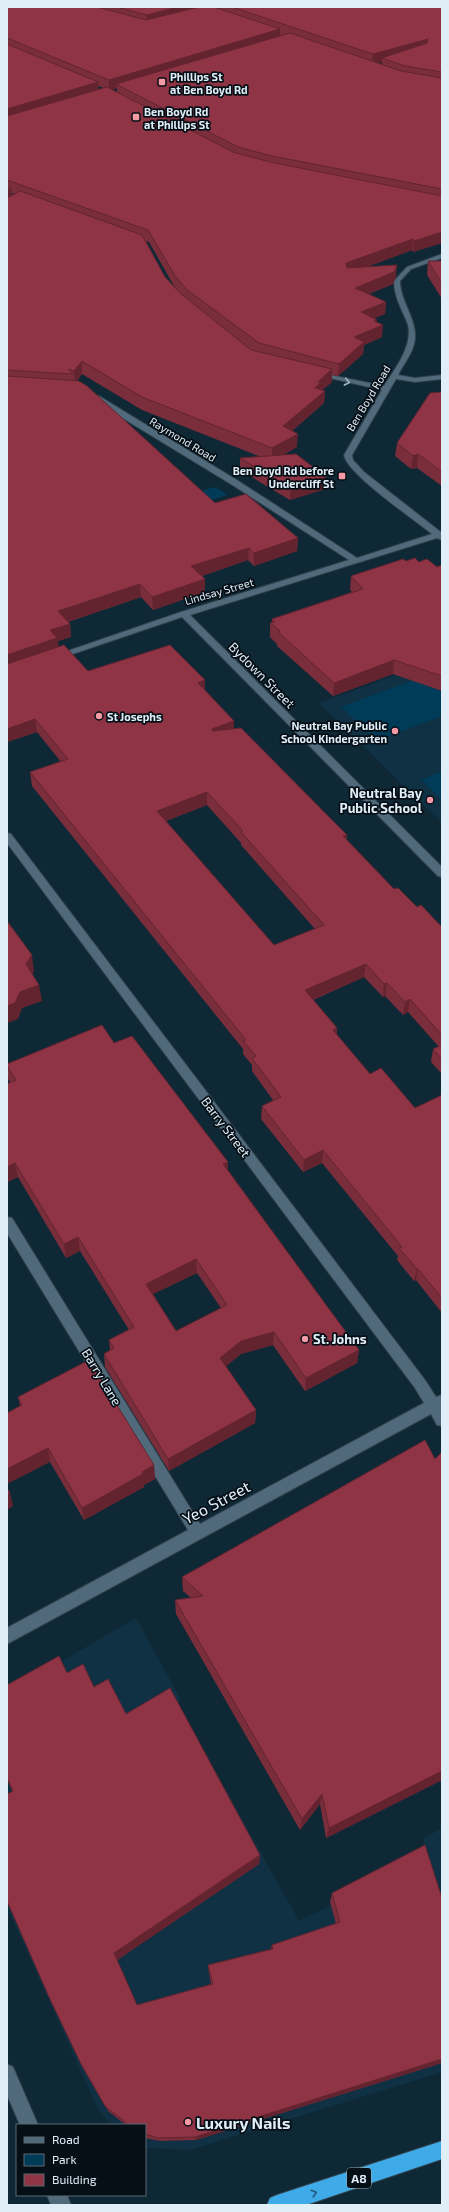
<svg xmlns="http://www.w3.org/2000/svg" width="449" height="2212" viewBox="0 0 449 2212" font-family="'Exo 2',sans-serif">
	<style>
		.built { fill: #103144 }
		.green { fill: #003b58 }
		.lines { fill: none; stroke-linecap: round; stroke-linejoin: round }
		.minor-casing { stroke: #31414d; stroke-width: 2 }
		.highway-casing { stroke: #31414d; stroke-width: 2 }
		.minor { fill: #506a7c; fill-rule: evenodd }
		.highway { fill: #3eaae7; fill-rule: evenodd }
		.wall { fill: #7a2d3b; fill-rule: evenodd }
		.shaded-wall { fill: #632430 }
		.building { fill: #8e3445; stroke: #632430; fill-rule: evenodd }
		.oneway { stroke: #9fb3c0 }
		.oneway2 { stroke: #225c7e }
		.poi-dot { fill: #f49aa5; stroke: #060f16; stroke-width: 1.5 }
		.labels { text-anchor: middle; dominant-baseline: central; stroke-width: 3.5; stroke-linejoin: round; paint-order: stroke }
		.far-poi-label { font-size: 11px; font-weight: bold; fill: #e0eef8; stroke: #060f16; text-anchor: start }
		.far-street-label { font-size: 11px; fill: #e0eef8; stroke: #060f16 }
		.shield { fill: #060f16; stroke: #9fabb4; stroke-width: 1 }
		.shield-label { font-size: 12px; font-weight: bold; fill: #e0eef8 }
		.street-label { font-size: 13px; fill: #e0eef8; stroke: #060f16 }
		.poi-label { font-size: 13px; font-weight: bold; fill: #e0eef8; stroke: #060f16; text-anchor: end }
		.near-street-label { font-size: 16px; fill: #e0eef8; stroke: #060f16 }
		.near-poi-label { font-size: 16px; font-weight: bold; fill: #e0eef8; stroke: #060f16; text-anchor: start }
	</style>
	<rect width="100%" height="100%" fill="#0f2836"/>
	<path class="built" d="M442,658V823L319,703Z
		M136,1618L181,1700L177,1703L299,1921L427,1859L423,1839L442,1828V2072L190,2150L145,2148V2125H111L98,2109L7,1907V1693Z"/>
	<path class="green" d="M215,487L228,495L185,508L173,499Z
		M432,673L442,682V716L377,741L341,707Z
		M442,771V800L421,780Z"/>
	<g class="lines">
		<g class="minor-casing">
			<path id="minor" d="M442,254V258L411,269L400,281C400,303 420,322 414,344C412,354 403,365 398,375L415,378L442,375V379L415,382L396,379L352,455L353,460L364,472L442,533V540L437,538L190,615L442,867V877L438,876L182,617L58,659L55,660L50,657L181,612L349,560L234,486L93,400V396H99L240,482L357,558L432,534C415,520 347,474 344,455L382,390L312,374L316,372L384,386C395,369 415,343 407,322C401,308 394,296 394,281L407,267Z
				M7,833L11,834L425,1380L436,1397L442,1395V1426L437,1425L431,1414L7,1644V1628L188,1530L7,1233V1217L12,1218L200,1524L424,1403L415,1388L7,843Z
				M7,2064L13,2067L38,2125H20L7,2095Z
				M47,2195H67L71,2205H51Z"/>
		</g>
		<g class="highway-casing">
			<path id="highway" d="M442,2141V2159L306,2205H267L270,2198L277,2195Z"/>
		</g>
		<use href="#minor" class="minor"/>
		<use href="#highway" class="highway"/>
	</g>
	<path class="wall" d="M7,7H442V243L413,252L412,250L367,267L396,277L393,284L369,294L386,302L385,314L374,318L377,322L382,337L364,345L363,354L338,376L332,375V382L322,390L325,391L324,403L292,431L297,447L283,455L326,477L325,489L290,500L240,470V458L261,457L142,410L82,374L77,381L215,503L298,538L297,551L254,566L248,560L202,576L205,592L153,610L141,597L68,622L70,624L71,637L58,641V647L88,671L205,690L234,721V729L347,835V840L394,889L442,927V1074L431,1062L433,1049L439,1047L408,1012L403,1015L385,996L383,997L364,977L313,1000L337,1028V1035L370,1074L415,1108L442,1095V1313L416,1280L414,1281L397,1260L398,1256L322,1163L303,1172L261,1119L262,1106L273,1100L252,1071V1065L243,1054V1049L32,786L30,772L61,762L37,732L7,742ZM382,62V64L378,63ZM98,86L104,88L98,90ZM117,88V92L112,90ZM12,193L15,194L12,196ZM146,241L149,242L174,286L180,294L165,277ZM207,805L241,843V845L315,929L274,945L166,821Z
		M428,261H442V299L427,275Z
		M442,392V486L417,468L411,469L395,456L397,443Z
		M406,561L419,562L437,567L442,565V691L393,674L333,696L277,646V644L270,637V623H272V619L352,592L350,590L351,576Z
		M114,1043L228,1162V1170L359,1350L357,1363L305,1391L273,1345L241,1354L226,1366L256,1410L255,1423L169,1471L105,1367L104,1354L110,1350L109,1340L129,1330L80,1251L66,1258L18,1177L7,1182V1084L10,1082L8,1079L7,1072V1064ZM197,1273L221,1308L176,1331L153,1294Z
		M18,1397L154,1465L155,1479L144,1485V1487L84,1520L50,1462L20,1406Z
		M442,1452V1780L326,1838L320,1804L300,1830L176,1614L175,1600L191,1598L183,1591L182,1577L435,1459Z
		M67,1673L94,1687L126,1714L260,1855L259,1864L117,1960L137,2005L211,1984L209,1973L208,1965L271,1949L272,1945L336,1924L330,1902L332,1893L442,1898V2063L196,2140L160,2141L145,2138V2125H126L108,2111L105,2106L12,1791L7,1779V1685Z"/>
	<path class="shaded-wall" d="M177,7H208L147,24V15Z
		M280,29V39L116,84L117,88L109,90V80Z
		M428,39L427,49L382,58V62L372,64L373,54Z
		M98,82L99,93L7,120V109Z
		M11,188L12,199L7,203V191Z
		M442,232V243L413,252L414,241Z
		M413,239L412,250L345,275L346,263Z
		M397,265L396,277L393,284L354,300L355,288Z
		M386,302L385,314L360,324L361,312Z
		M377,320V328L383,325L382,337L364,345L363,354L338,376L339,364L354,337L374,321Z
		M82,361V374L75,383L74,371Z
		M332,369V382L321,391H325L324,403L283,438V426L318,382Z
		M298,434L297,447L272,461V448Z
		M418,454L417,468L411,469L413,456Z
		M326,477L325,489L290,500V488Z
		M298,538L297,551L254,566V553Z
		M249,548L248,560L192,579L191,566Z
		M205,579V592L153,610L152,597Z
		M140,584L141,597L60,624L58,611Z
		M70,624L71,637L58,641L59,651L7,668V655L50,630Z
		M394,660L393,674L333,696L334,683Z
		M205,680V693L198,683Z
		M35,719L37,732L7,742V729Z
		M234,721V734L212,742V729Z
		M207,792V805L158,824L157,811Z
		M347,835L346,848L343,836Z
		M32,955L34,971L29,980L26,964Z
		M366,964L364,977L304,1003L305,990Z
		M387,983L385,996L383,997L384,984Z
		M39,985L42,1001L22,1008L18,1019L7,1023V1006L20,992Z
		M410,999L408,1012L403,1015L405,1002Z
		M337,1028L336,1041L333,1030Z
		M323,1150L322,1163L303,1172L304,1160Z
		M228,1162V1176L223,1164Z
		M15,1163L18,1177L7,1182V1167Z
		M78,1237L80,1251L66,1258L64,1244Z
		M196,1259L197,1273L147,1297L146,1284Z
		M417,1269H418L416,1280L414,1281Z
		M274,1332L273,1345L241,1354L220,1371V1358L241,1341Z
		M359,1350L357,1363L305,1391L306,1378Z
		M256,1410L255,1423L169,1471L168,1459Z
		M48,1448L50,1462L7,1484V1469Z
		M154,1465L155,1479L144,1485V1487L84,1520L82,1508Z
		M10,1493L13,1506L7,1510V1495Z
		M442,1771V1780L326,1838L329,1828Z
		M322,1794L320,1804L300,1830L302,1819Z
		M260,1855L259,1864L116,1961L114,1953Z
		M442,2059V2063L196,2140L195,2137Z"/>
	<path class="building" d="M7,7H97L146,20L199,7H214L280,29L109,80L7,38Z
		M117,7H177L147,15Z
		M232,7H442V72L405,66L382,58L427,43L428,39L373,54Z
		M290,33L401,71L442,78V189L272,156L238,147L116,84Z
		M7,44L98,82L7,109Z
		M107,87L233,152L270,162L442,196V232L414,241L413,239L346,263L347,268L397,265L394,272L355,288L386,302L361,312L377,320L374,321L383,325L354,337L364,342L339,364L259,343L186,289L174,274L148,230L7,180V116Z
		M7,187L11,188L7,191Z
		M20,191L142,235L165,277L180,293L251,350L332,369L318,382H321L315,388L325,391L283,426L298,434L272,448L142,397L82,361L74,371L68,369L73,374L7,370V198Z
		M428,261H442V283Z
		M7,376L79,381L87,386L215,503L246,494L298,538L254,553L249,548L191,566L205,579L152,597L140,584L58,611L70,624L50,630L57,638L7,655Z
		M442,392V472L418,454L413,456L397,443L430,393Z
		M296,454L326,477L290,488L240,458Z
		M415,558L419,562L427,559L437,567L442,565V676L394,660L334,683L278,632L280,631L270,623L275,622L272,619L363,589L351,576L403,559L406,561Z
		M64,645L88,671L170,645L205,680L198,683L234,721L212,729L213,731L241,728L347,835L343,836L394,889L398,888L417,907L421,905L442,927V1035L410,999L405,1002L387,983L384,984L366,964L305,990L337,1028L333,1030L370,1074L381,1068L415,1108L442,1095V1298L418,1269H417L399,1248L402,1247L323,1150L304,1160L262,1106L281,1097L252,1058L256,1056L243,1041L246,1040L30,772L68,759L35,719L7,729V664ZM207,792L243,831L241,832L324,925L274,945L157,811Z
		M7,921L32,955L26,964L39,985L20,992L15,1003L7,1006Z
		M102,1025L114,1043L132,1036L228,1162L223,1164L359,1350L306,1378L274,1332L241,1341L220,1358L256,1410L168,1459L104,1354L114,1348L109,1340L134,1327L78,1237L64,1244L15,1163L7,1167V1084L16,1080L7,1066V1064ZM196,1259L227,1305L176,1331L146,1284Z
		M442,1045V1059L433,1049Z
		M89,1360L154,1465L142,1472L143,1474L82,1508L48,1448L7,1469V1413L22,1405L18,1397Z
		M425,1440L435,1459L442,1452V1771L329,1828L322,1794L302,1819L175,1600L203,1596L182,1577Z
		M7,1488L10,1493L7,1495Z
		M59,1656L67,1673L83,1664L94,1687L108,1679L126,1714L170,1688L260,1855L114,1953L137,2005L213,1984L208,1965L273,1949L272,1945L340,1922L332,1893L425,1845L442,1898V2059L195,2137L158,2138L145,2134V2125H129L105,2106L81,2064L49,1997L7,1901V1794L13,1791L7,1778V1685Z"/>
	<defs><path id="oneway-chevron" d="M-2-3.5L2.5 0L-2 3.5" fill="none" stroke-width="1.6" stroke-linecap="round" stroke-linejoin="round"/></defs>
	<use class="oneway" href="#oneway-chevron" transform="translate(347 382) rotate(11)"/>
	<use class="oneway2" href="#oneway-chevron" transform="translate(314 2193) rotate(-18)"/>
	<g class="poi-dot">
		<rect x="158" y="78" width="8" height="8" rx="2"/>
		<rect x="132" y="113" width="8" height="8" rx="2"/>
		<rect x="338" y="472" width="8" height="8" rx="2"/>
		<circle cx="99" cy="716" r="4"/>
		<circle cx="395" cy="731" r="4"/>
		<circle cx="430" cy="800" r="4"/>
		<circle cx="305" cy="1339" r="4"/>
		<circle cx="188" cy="2122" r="4"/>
	</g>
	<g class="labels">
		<g class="far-poi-label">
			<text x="170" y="76">Phillips St<tspan x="170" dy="13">at Ben Boyd Rd</tspan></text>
			<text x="144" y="111">Ben Boyd Rd<tspan x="144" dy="13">at Phillips St</tspan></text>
			<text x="334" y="470" text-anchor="end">Ben Boyd Rd before<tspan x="334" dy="13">Undercliff St</tspan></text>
			<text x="107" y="716">St Josephs</text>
			<text x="387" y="725" text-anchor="end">Neutral Bay Public<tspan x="387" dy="13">School Kindergarten</tspan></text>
		</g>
		<g class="far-street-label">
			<text transform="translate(368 398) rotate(-59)">Ben Boyd Road</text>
			<text transform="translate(183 439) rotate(31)">Raymond Road</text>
			<text transform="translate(219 591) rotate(-16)">Lindsay Street</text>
		</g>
		<rect class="shield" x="347" y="2168" width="24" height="20" rx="3"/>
		<g class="shield-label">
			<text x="359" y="2178">A8</text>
		</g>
		<g class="street-label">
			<text transform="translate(262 675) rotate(45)">Bydown Street</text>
			<text transform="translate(226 1127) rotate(53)">Barry Street</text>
			<text transform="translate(102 1377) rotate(59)">Barry Lane</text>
		</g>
		<g class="poi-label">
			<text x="422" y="793">Neutral Bay<tspan x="422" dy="15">Public School</tspan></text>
			<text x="313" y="1339" text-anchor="start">St. Johns</text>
		</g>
		<g class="near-street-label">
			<text transform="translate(216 1502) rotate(-28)">Yeo Street</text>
		</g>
		<g class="near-poi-label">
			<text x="196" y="2122">Luxury Nails</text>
		</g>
	</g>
	<rect width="449" height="2212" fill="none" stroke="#e0eef8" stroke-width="16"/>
	<rect x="16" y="2124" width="130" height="72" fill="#060f16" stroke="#5d6870"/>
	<rect x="24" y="2137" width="20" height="6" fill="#506a7c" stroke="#5d6870"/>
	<text x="52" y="2144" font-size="12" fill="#e0eef8">Road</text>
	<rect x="24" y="2154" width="20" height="12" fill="#003b58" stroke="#5d6870"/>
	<text x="52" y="2164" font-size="12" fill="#e0eef8">Park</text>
	<rect x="24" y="2174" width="20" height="12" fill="#8e3445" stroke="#5d6870"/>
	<text x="52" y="2184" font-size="12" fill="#e0eef8">Building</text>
</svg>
